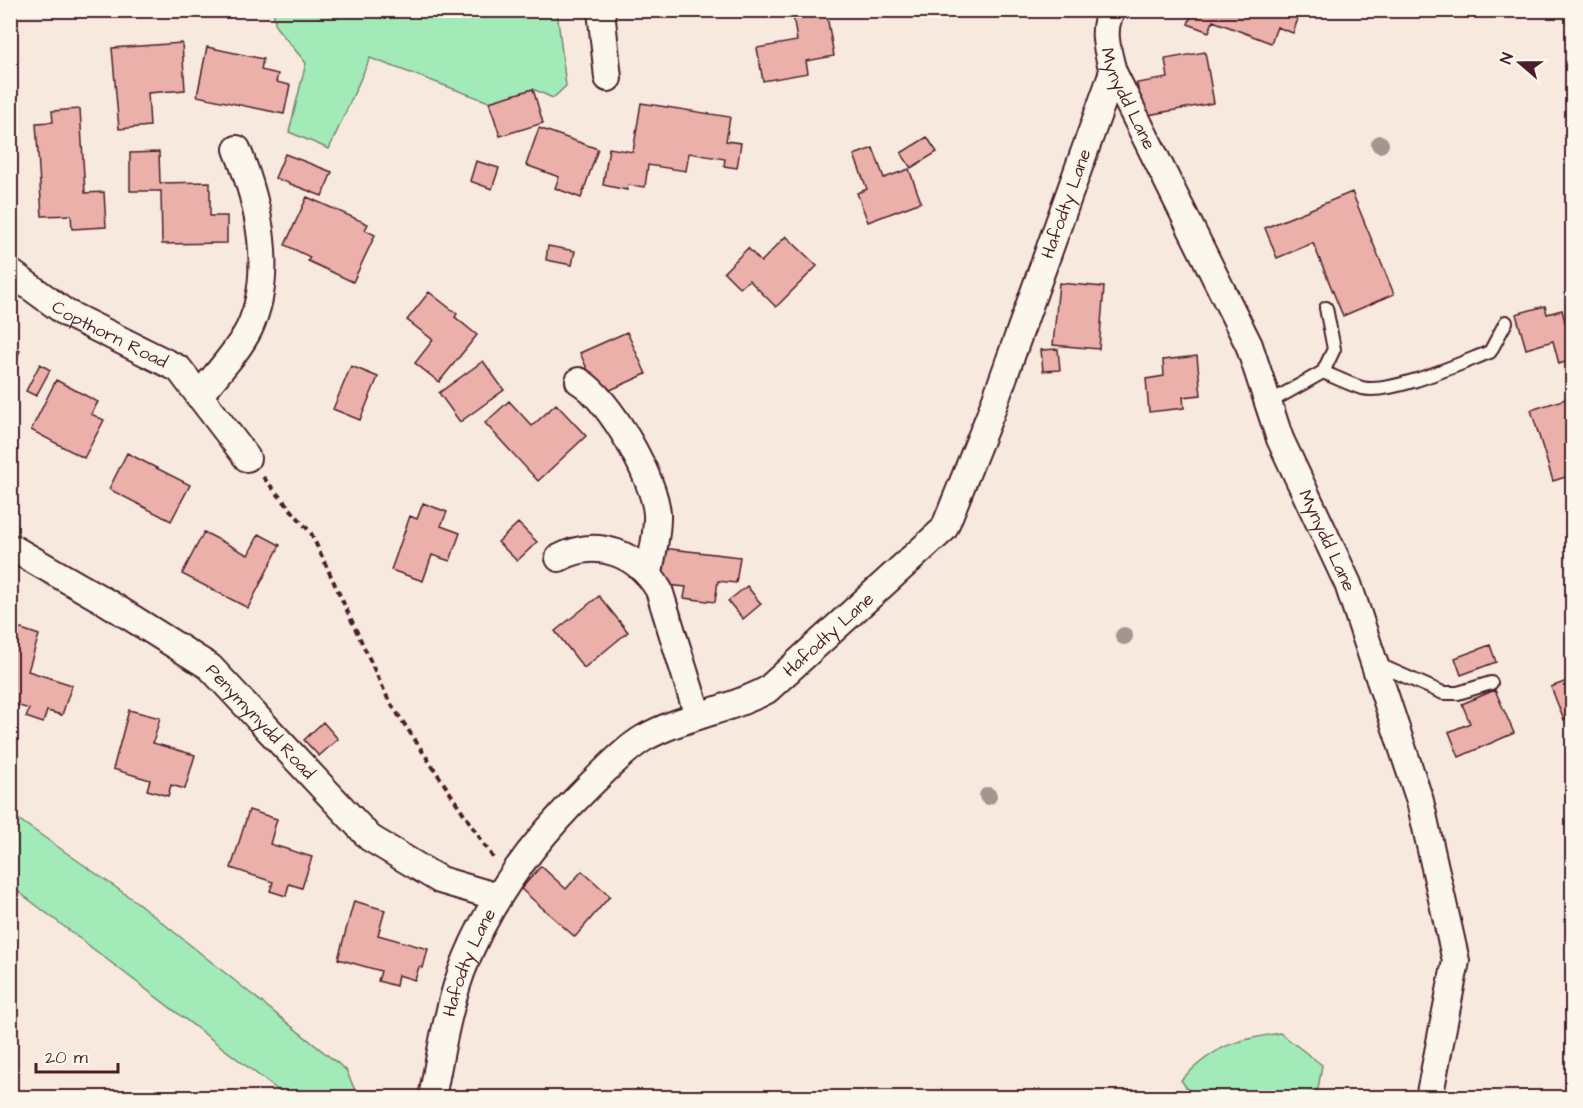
<svg xmlns="http://www.w3.org/2000/svg" width="1583" height="1108" viewBox="0 0 1583 1108" font-family="'Architects Daughter',sans-serif">
	<style>
		.green { fill: #a2ebb9; stroke: #768572; stroke-width: 1.5 }
		.building { fill: #ebb0a9; stroke: #4a1f2b; stroke-width: 1.5 }
		.lines { fill: none; stroke-linecap: round; stroke-linejoin: round }
		.lane-casing { stroke: #4a1f2b; stroke-width: 16 }
		.street-casing { stroke: #4a1f2b; stroke-width: 30 }
		.path { stroke: #4a1f2b; stroke-width: 4; stroke-dasharray: 6 4.5; stroke-linecap: butt }
		.lane { stroke: #fbf7ec; stroke-width: 12 }
		.street { stroke: #fbf7ec; stroke-width: 26 }
		.tree { fill: #a4968f }
		.labels { text-anchor: middle; dominant-baseline: central; stroke-width: 6; stroke-linejoin: round; paint-order: stroke }
		.street-label { font-size: 18px; fill: #4a1f2b; stroke: #fbf7ec }
	</style>
	<rect width="100%" height="100%" fill="#f8e9df"/>
	<filter id="ink" filterUnits="userSpaceOnUse"><feTurbulence type="fractalNoise" baseFrequency=".0167" numOctaves="2"/><feDisplacementMap in="SourceGraphic" scale="12" xChannelSelector="R" yChannelSelector="G"/><feConvolveMatrix kernelMatrix="1 2 1 2 8 2 1 2 1" color-interpolation-filters="sRGB"/></filter>
	<g filter="url(#ink)">
		<path class="green" d="M273,11H557L566,86L553,98L533,89L489,102L370,58L329,149L289,132L306,63L276,27Z
			M11,814L138,903L346,1070L358,1097H287L11,886Z
			M1280,1033L1322,1065L1318,1089L1303,1097H1193L1181,1080C1215,1046 1233,1040 1280,1033Z"/>
		<path class="building" d="M826,10L834,56L806,61L808,73L763,81L757,48L797,41L793,15Z
			M1193,10H1301L1293,33L1277,27L1271,43L1213,21L1209,32L1188,24Z
			M182,43L185,90L148,93L150,126L119,129L112,48Z
			M207,47L263,59L261,70L278,74L276,82L290,85L284,114L197,96Z
			M1205,52L1214,103L1142,116L1137,83L1168,78L1165,59Z
			M533,89L543,123L500,136L489,102Z
			M641,103L730,117L726,141L741,143L737,168L724,166L725,159L689,153L686,171L648,165L645,187L628,185L627,190L603,185L609,148L633,152Z
			M80,109L85,193L104,192L106,227L72,229L71,215L42,216L36,123L53,122L52,111Z
			M539,128L598,149L581,198L555,188L559,177L526,165Z
			M927,137L937,152L911,168L901,153Z
			M873,148L884,178L909,169L921,202L868,222L857,193L867,189L854,155Z
			M159,152L160,183L210,182V216H227V243L162,244L161,191H130V153Z
			M285,154L332,172L322,196L275,178Z
			M476,161L499,168L492,189L470,181Z
			M1352,192L1394,294L1343,316L1313,243L1277,258L1265,228Z
			M307,197L368,224L365,230L375,235L353,282L308,261L310,257L285,245Z
			M786,236L817,266L776,307L749,280L740,288L724,272L748,248L761,262Z
			M548,246L575,251L572,265L546,260Z
			M1059,283L1104,287L1099,349L1053,345Z
			M429,292L457,314L455,317L477,335L439,382L415,363L433,340L407,320Z
			M1545,306L1547,314L1562,310L1572,349V360L1559,364L1553,341L1526,349L1516,314Z
			M627,332L646,374L599,395L580,353Z
			M10,347L20,351L10,370Z
			M1058,349L1060,370L1043,371L1041,350Z
			M1197,356L1201,395L1183,397L1184,408L1149,412L1146,379L1164,376L1163,360Z
			M483,361L504,390L460,422L439,393Z
			M40,364L50,370L36,396L26,391Z
			M351,366L378,377L360,420L333,409Z
			M56,380L98,402L91,414L104,420L84,458L31,430Z
			M1572,397V475L1553,481L1531,410Z
			M509,401L532,426L556,404L586,436L538,481L485,423Z
			M127,453L190,485L171,521L109,489Z
			M423,503L447,512L441,526L460,533L450,561L432,555L423,581L391,570L410,516L417,519Z
			M518,523L537,542L517,561L498,542Z
			M204,532L248,555L259,534L280,545L248,608L182,574Z
			M662,548L740,557L736,583L718,581L715,602L684,598L686,587L658,584Z
			M747,586L761,604L743,619L728,601Z
			M599,596L628,632L584,668L555,631Z
			M13,626L39,635L28,671L72,685L62,715L47,711L43,723L26,717L29,709L10,703V635Z
			M1490,645L1496,662L1461,675L1455,658Z
			M1572,679V716L1564,720L1551,687Z
			M1495,690L1514,733L1459,757L1449,732L1470,723L1462,704Z
			M129,710L160,718L153,743L195,755L185,789L171,785L168,796L147,790L150,780L113,769Z
			M323,722L338,739L319,756L304,740Z
			M249,810L277,819L270,844L312,857L302,888L289,884L286,896L270,891L273,882L231,868Z
			M541,866L566,889L582,871L610,896L575,937L521,889Z
			M354,901L385,910L378,935L428,949L423,968L419,967L415,980L398,975L396,986L378,981L381,971L338,959Z"/>
		<g class="lines">
			<g class="lane-casing">
				<path id="lane" d="M1323,372C1335,377 1349,384 1362,388C1391,395 1461,363 1490,352L1506,322
					M1268,403L1323,372L1334,349L1326,308
					M1377,664L1443,693H1458L1491,683"/>
			</g>
			<g class="street-casing">
				<g id="street">
					<path d="M601,10L608,78"/>
					<path id="s1" d="M1112,10C1100,29 1108,52 1113,72L1249,345L1280,439L1348,584L1420,801L1456,961L1429,1098"/>
					<path id="s2" d="M10,272L66,313L179,369L247,458"/>
					<path d="M579,381C609,398 655,479 657,514C658,533 652,554 649,573"/>
					<path d="M199,396C215,375 237,353 249,329C275,274 259,203 237,149"/>
					<path id="s3" d="M14,549L108,603L210,667L370,838L440,880L498,897"/>
					<path d="M559,558C598,537 638,554 659,590L698,716"/>
					<path id="s4" d="M432,1098C440,1056 447,1013 461,973C487,902 536,838 589,786C606,770 624,750 644,738C683,716 728,711 767,690L944,529L990,415L1113,72"/>
				</g>
			</g>
			<path class="path" d="M263,477L311,533L389,701L494,859"/>
			<use href="#lane" class="lane"/>
			<use href="#street" class="street"/>
		</g>
		<g class="tree">
			<circle cx="1380" cy="144" r="9"/>
			<circle cx="1124" cy="636" r="9"/>
			<circle cx="988" cy="796" r="9"/>
		</g>
	</g>
	<g class="labels">
		<g class="street-label">
			<text stroke="none"><textPath href="#s1" startOffset="94">Mynydd Lane</textPath></text>
			<text stroke="none"><textPath href="#s4" startOffset="1149">Hafodty Lane</textPath></text>
			<text stroke="none"><textPath href="#s2" startOffset="118">Copthorn Road</textPath></text>
			<text stroke="none"><textPath href="#s1" startOffset="580">Mynydd Lane</textPath></text>
			<text stroke="none"><textPath href="#s4" startOffset="645">Hafodty Lane</textPath></text>
			<text stroke="none"><textPath href="#s3" startOffset="303">Penymynydd Road</textPath></text>
			<text stroke="none"><textPath href="#s4" startOffset="141">Hafodty Lane</textPath></text>
		</g>
	</g>
	<rect width="1583" height="1108" fill="none" stroke="#fbf7ec" stroke-width="36"/>
	<rect x="18" y="18" width="1547" height="1072" fill="none" stroke="#4a1f2b" stroke-width="2" filter="url(#ink)"/>
	<g transform="translate(1520 63) rotate(290)" stroke="#fbf7ec" stroke-width="4.5" paint-order="stroke">
	<path d="M0-4.5L10 22L0 15L-10 22Z" fill="#4a1f2b"/>
	<text y="-9" font-size="16" font-weight="bold" text-anchor="middle" fill="#4a1f2b">N</text>
	</g>
	<path d="M36 1063v9h82v-9" fill="none" stroke="#4a1f2b" stroke-width="3"/>
	<text x="45" y="1063" font-size="18" fill="#4a1f2b" stroke="#fbf7ec" stroke-width="4.5" paint-order="stroke">20 m</text>
</svg>
